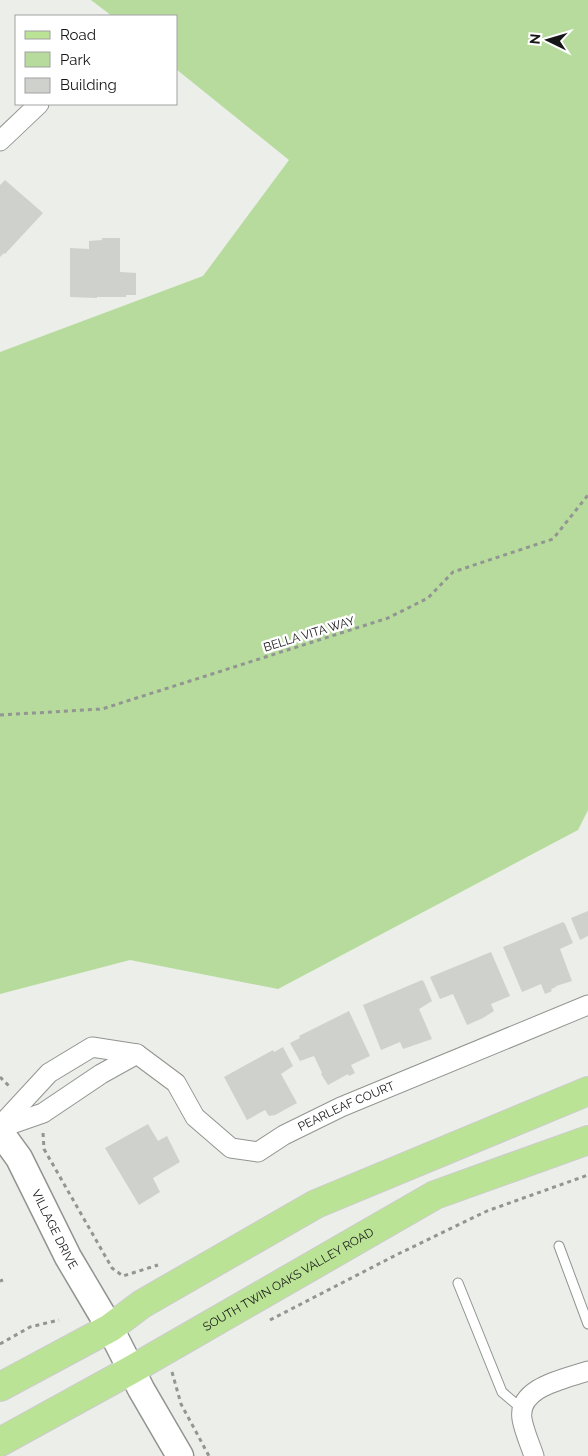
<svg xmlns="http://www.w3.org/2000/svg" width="588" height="1456" viewBox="0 0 588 1456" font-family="Raleway,sans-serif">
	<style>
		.green { fill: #b6db9c }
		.building { fill: #ced1cc }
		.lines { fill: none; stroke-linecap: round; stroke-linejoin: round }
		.lane-casing { stroke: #91948f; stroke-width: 11 }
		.street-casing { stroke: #91948f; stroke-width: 21 }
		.secondary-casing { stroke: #91948f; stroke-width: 29 }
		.primary-casing { stroke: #ccc; stroke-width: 30 }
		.path { stroke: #939592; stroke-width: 3; stroke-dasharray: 4 4; stroke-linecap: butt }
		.lane { stroke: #fff; stroke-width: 9 }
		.street { stroke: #fff; stroke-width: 19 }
		.secondary { stroke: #fff; stroke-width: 26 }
		.primary { stroke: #bbe395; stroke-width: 28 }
		.labels { text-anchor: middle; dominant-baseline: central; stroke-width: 5; stroke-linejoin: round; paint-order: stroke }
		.street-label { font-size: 12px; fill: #151615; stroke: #fff }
	</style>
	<rect width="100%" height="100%" fill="#ebeee9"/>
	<path class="green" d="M91,0H588V810L578,830L278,989L130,960L0,994V352L203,276L289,160L176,69V16H112Z"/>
	<path class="building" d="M5,180L43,213L5,254L4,253L0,257V185Z
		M102,238H120V272L136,273V295H126V297H97V298L70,297V248L89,249V241L102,240Z
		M588,911V936L580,940L571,918Z
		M563,922L565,924L573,943L560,949L572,981L556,986V987L551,989L552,991L545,994L541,984L522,992L503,947Z
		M491,952L510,996L491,1004L494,1011L483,1018L467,1025L453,994L440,999L430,977Z
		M422,980L424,982L432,1001L419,1009L432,1039L403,1049L400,1042L381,1050L363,1005Z
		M349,1011L370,1056L351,1065L355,1073L349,1076L348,1074L328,1085L321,1074L322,1073L314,1056L300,1061L290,1043L300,1038L299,1036Z
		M283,1047L293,1066L281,1074L297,1103L275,1115L269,1116L265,1110L247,1120L224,1077L273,1050L274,1052Z
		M148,1124L158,1141L167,1136L180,1162L153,1178L160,1192L139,1205L105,1148Z"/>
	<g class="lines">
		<g class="lane-casing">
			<path id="lane" d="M559,1246L588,1324
				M458,1283L502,1392L522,1409"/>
		</g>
		<g class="street-casing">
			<g id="street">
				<path d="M0,141L39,104"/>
				<path id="s1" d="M0,1126L49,1073L92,1047L137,1054L176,1083L195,1117L231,1148L258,1152L284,1135L341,1107L588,1005"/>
				<path d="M0,1128L43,1113L101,1074L137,1054"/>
				<path d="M534,1456C530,1444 524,1431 522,1419C517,1387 565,1379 588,1371"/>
			</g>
		</g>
		<g class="secondary-casing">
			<g id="secondary">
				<path id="s2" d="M0,1132L19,1158L68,1257L110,1328L141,1389L180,1456"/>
			</g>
		</g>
		<g class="primary-casing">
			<g id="primary">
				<path d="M0,1387L110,1328L142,1304L316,1204L588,1091"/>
				<path id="s3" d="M0,1442L131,1370L435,1195L588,1140"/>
			</g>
		</g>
		<path class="path" d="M0,715L102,709L388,618L428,598L453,572L553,539L588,495
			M0,1077L10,1087
			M43,1133L44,1149L112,1268L123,1276L158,1265
			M0,1281L3,1280
			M270,1320L398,1254L487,1211L588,1175
			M0,1344L30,1327L59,1320
			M172,1372L181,1404L209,1456"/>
		<use href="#lane" class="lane"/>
		<use href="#street" class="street"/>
		<use href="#secondary" class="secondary"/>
		<use href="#primary" class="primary"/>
	</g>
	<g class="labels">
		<g class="street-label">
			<text transform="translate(309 634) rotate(-17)">BELLA VITA WAY</text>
			<text stroke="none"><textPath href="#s1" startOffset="430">PEARLEAF COURT</textPath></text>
			<text stroke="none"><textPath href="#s2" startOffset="112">VILLAGE DRIVE</textPath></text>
			<text stroke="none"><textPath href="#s3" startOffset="331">SOUTH TWIN OAKS VALLEY ROAD</textPath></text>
		</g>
	</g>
	<rect x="15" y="15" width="162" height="90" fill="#ffffff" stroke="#a1a2a1"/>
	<rect x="25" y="31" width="25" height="8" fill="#bbe395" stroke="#a1a2a1"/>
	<text x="60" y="40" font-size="15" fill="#151615">Road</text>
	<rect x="25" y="52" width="25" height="15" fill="#b6db9c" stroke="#a1a2a1"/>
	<text x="60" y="65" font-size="15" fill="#151615">Park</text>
	<rect x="25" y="78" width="25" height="15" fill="#ced1cc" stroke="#a1a2a1"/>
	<text x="60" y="90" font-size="15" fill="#151615">Building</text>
	<g transform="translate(548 40) rotate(275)" stroke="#ffffff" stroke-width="4" paint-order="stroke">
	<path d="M0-4L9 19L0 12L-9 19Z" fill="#151615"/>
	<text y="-8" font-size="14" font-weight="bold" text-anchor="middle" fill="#151615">N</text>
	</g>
</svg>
